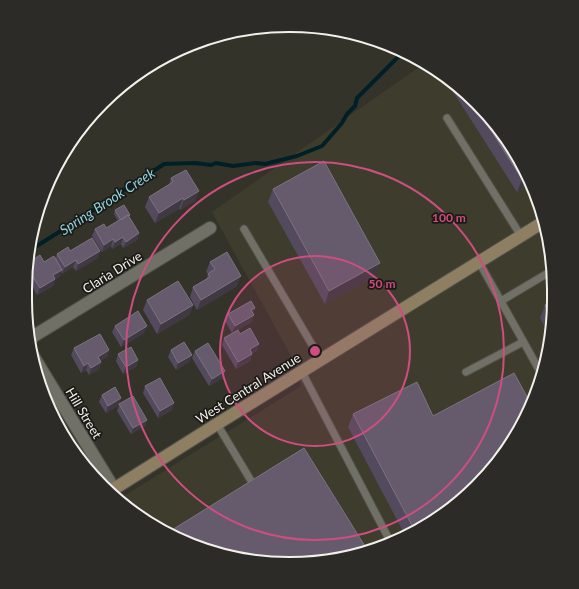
<svg xmlns="http://www.w3.org/2000/svg" width="579" height="589" viewBox="0 0 579 589" font-family="Lato,sans-serif">
	<style>
		.built { fill: #3e3c2d }
		.lines { fill: none; stroke-linecap: round; stroke-linejoin: round }
		.stream { stroke: #002025; stroke-width: 4 }
		.lane-casing { stroke: #53524a; stroke-width: 9 }
		.street-casing { stroke: #53524a; stroke-width: 14 }
		.secondary-casing { stroke: #53524a; stroke-width: 14 }
		.lane { stroke: #717066; stroke-width: 7 }
		.street { stroke: #717066; stroke-width: 12 }
		.secondary { stroke: #8e7f63; stroke-width: 12 }
		.wall { fill: #544a5e }
		.shaded-wall { fill: #403943 }
		.building { fill: #655b6d; stroke: #7b7380 }
		.ring { fill: none; stroke: #ce4e7f; stroke-width: 2 }
		.labels { text-anchor: middle; dominant-baseline: central; stroke-width: 3.5; stroke-linejoin: round; paint-order: stroke }
		.street-label { font-size: 13px; fill: #f1f0ea; stroke: #1b1a16 }
		.water-label { font-size: 14px; font-style: italic; fill: #90d4e0; stroke: #1b1a16 }
		.rim { fill: none; stroke: #f1f0ea; stroke-width: 2 }
		.centre { fill: #ce4e7f; stroke: #1b1a16; stroke-width: 2 }
		.ring-label { font-size: 12px; text-anchor: middle; font-weight: bold; fill: #ce4e7f; stroke: #1b1a16; stroke-width: 3.5; stroke-linejoin: round; paint-order: stroke }
	</style>
	<rect width="100%" height="100%" fill="#34332a"/>
	<path class="built" d="M425,63L464,91L527,173L545,221L553,272L552,334L540,384L519,432L450,509L406,537L358,555L204,550L157,528L119,499L301,386L291,356L212,212Z"/>
	<g class="lines">
		<path class="stream" d="M32,249L94,210L164,164L195,163L211,165L216,163L233,166L256,163L265,164L297,156L322,146L342,123L347,114L355,106L357,98L403,52"/>
		<g class="lane-casing">
			<path id="lane" d="M447,118L521,236
				M244,229L321,360
				M479,262L542,375
				M501,301L553,270
				M302,372L391,543
				M466,372L523,342
				M217,424L250,479"/>
		</g>
		<g class="street-casing">
			<path id="street" d="M29,339L210,228
				M30,351L114,489"/>
		</g>
		<g class="secondary-casing">
			<path id="secondary" d="M109,492L217,424L545,221"/>
		</g>
		<use href="#lane" class="lane"/>
		<use href="#street" class="street"/>
		<use href="#secondary" class="secondary"/>
	</g>
	<path class="wall" d="M446,78L464,91L499,129L527,173L531,183L517,192L445,79Z
		M171,178L195,201L180,210L179,209L155,223L145,207L149,197L169,185Z
		M273,189L375,276L325,304L268,202Z
		M115,210L129,217L139,233L137,240L123,248L121,244L112,249L111,246L102,252L92,236L95,229L106,228L118,221L114,214Z
		M70,251L98,258L76,271L73,267L62,274L61,271L59,277L55,279L53,286L37,295L28,279L31,261L44,262L55,259L57,254Z
		M210,262L237,286L197,310L190,297L193,287L206,280L208,274L206,272Z
		M147,300L193,305L189,315L157,334L143,310Z
		M553,301L552,334L551,338L540,318L545,305Z
		M255,308L253,313L252,322L232,333L225,321L228,314Z
		M115,326L144,333L121,347L112,332Z
		M240,334L257,351L252,353L250,361L236,369L222,345L224,338Z
		M74,348L109,350L107,357L100,361L101,362L99,369L89,375L86,370L81,373L71,355Z
		M171,350L192,355L189,362L176,370L168,357Z
		M195,351L225,371L223,378L209,386L192,358Z
		M118,354L138,360L136,367L123,374L116,361Z
		M145,386L172,410L158,418L143,393Z
		M102,395L121,398L119,404L147,420L145,426L131,434L117,411L119,405L106,413L99,402Z
		M353,414L433,416L450,509L406,537L348,427Z"/>
	<path class="shaded-wall" d="M528,175L531,183L517,192L522,179Z
		M199,191L195,201L180,210L184,200Z
		M183,198L179,209L155,223L159,213Z
		M139,233L137,240L123,248L126,242Z
		M123,237L121,244L112,249L115,242Z
		M113,239L111,246L102,252L104,245Z
		M100,251L98,258L76,271L78,264Z
		M76,260L73,267L62,274L65,267Z
		M380,263L375,276L325,304L329,291Z
		M62,270L59,277L50,282L53,275Z
		M241,276L237,286L197,310L201,300Z
		M55,279L53,286L37,295L40,288Z
		M193,305L189,315L157,334L161,324Z
		M255,308L253,314L251,310Z
		M254,315L252,322L232,333L235,326Z
		M147,326L144,333L121,347L124,340Z
		M259,344L257,351L247,356L250,349Z
		M109,350L107,357L96,363L98,357Z
		M252,354L250,361L236,369L238,362Z
		M192,355L189,362L176,370L178,363Z
		M138,360L136,367L123,374L126,367Z
		M101,362L99,369L89,375L91,368Z
		M88,363L86,370L81,373L84,366Z
		M225,371L223,378L209,386L212,379Z
		M121,398L119,405L106,413L108,406Z
		M174,403L172,410L158,418L160,411Z
		M147,420L145,426L131,434L133,428Z"/>
	<path class="building" d="M469,96L499,129L528,175L522,179Z
		M324,161L380,263L329,291L273,189Z
		M186,170L199,191L184,200L183,198L159,213L149,197L173,182L171,178Z
		M124,205L130,215L129,216L128,215L121,220L115,210Z
		M128,215L139,233L126,242L123,237L115,242L113,239L104,245L95,229L104,224L106,228Z
		M92,238L100,251L78,264L76,260L65,267L57,254L68,247L70,251Z
		M227,252L241,276L201,300L193,287L210,277L208,274L215,269L210,262Z
		M40,255L44,262L54,256L62,270L53,275L55,279L40,288L29,271L31,261Z
		M178,281L193,305L161,324L147,300Z
		M251,301L255,308L251,310L254,315L235,326L228,314Z
		M553,301L552,318L545,305Z
		M138,311L147,326L124,340L115,326Z
		M250,328L259,344L250,349L252,354L238,362L224,338L238,330L240,334Z
		M100,334L109,350L98,357L101,362L91,368L88,363L84,366L74,348Z
		M184,342L192,355L178,363L171,350Z
		M208,343L225,371L212,379L195,351Z
		M131,347L138,360L126,367L118,354Z
		M514,373L531,404L519,432L489,474L450,509L415,531L353,414L417,382L433,416Z
		M160,378L174,403L160,411L145,386Z
		M115,387L121,398L108,406L102,395Z
		M133,396L147,420L133,428L119,404Z
		M304,448L368,551L358,555L307,563L255,562L204,550L167,533Z"/>
	<circle cx="315" cy="351" r="95" fill="#ce4e7f" fill-opacity=".12"/>
	<g class="ring">
		<circle cx="315" cy="351" r="95"/>
		<circle cx="315" cy="351" r="189"/>
	</g>
	<g class="labels">
		<g class="street-label">
			<text transform="translate(112 272) rotate(-32)">Claria Drive</text>
			<text transform="translate(248 388) rotate(-32)">West Central Avenue</text>
			<text transform="translate(84 413) rotate(59)">Hill Street</text>
		</g>
		<g class="water-label">
			<text transform="translate(107 201) rotate(-33)">Spring Brook Creek</text>
		</g>
	</g>
	<path d="M0 0H579V589H0ZM289 32H290A257 257 0 0 1 547 289V300A257 257 0 0 1 290 557H289A257 257 0 0 1 32 300V289A257 257 0 0 1 289 32Z" fill="#2c2b27" fill-rule="evenodd"/>
	<path class="rim" d="M289 32H290A257 257 0 0 1 547 289V300A257 257 0 0 1 290 557H289A257 257 0 0 1 32 300V289A257 257 0 0 1 289 32Z"/>
	<circle cx="315" cy="351" r="6" class="centre"/>
	<g class="ring-label">
		<text x="449" y="222">100 m</text>
		<text x="382" y="288">50 m</text>
	</g>
</svg>
